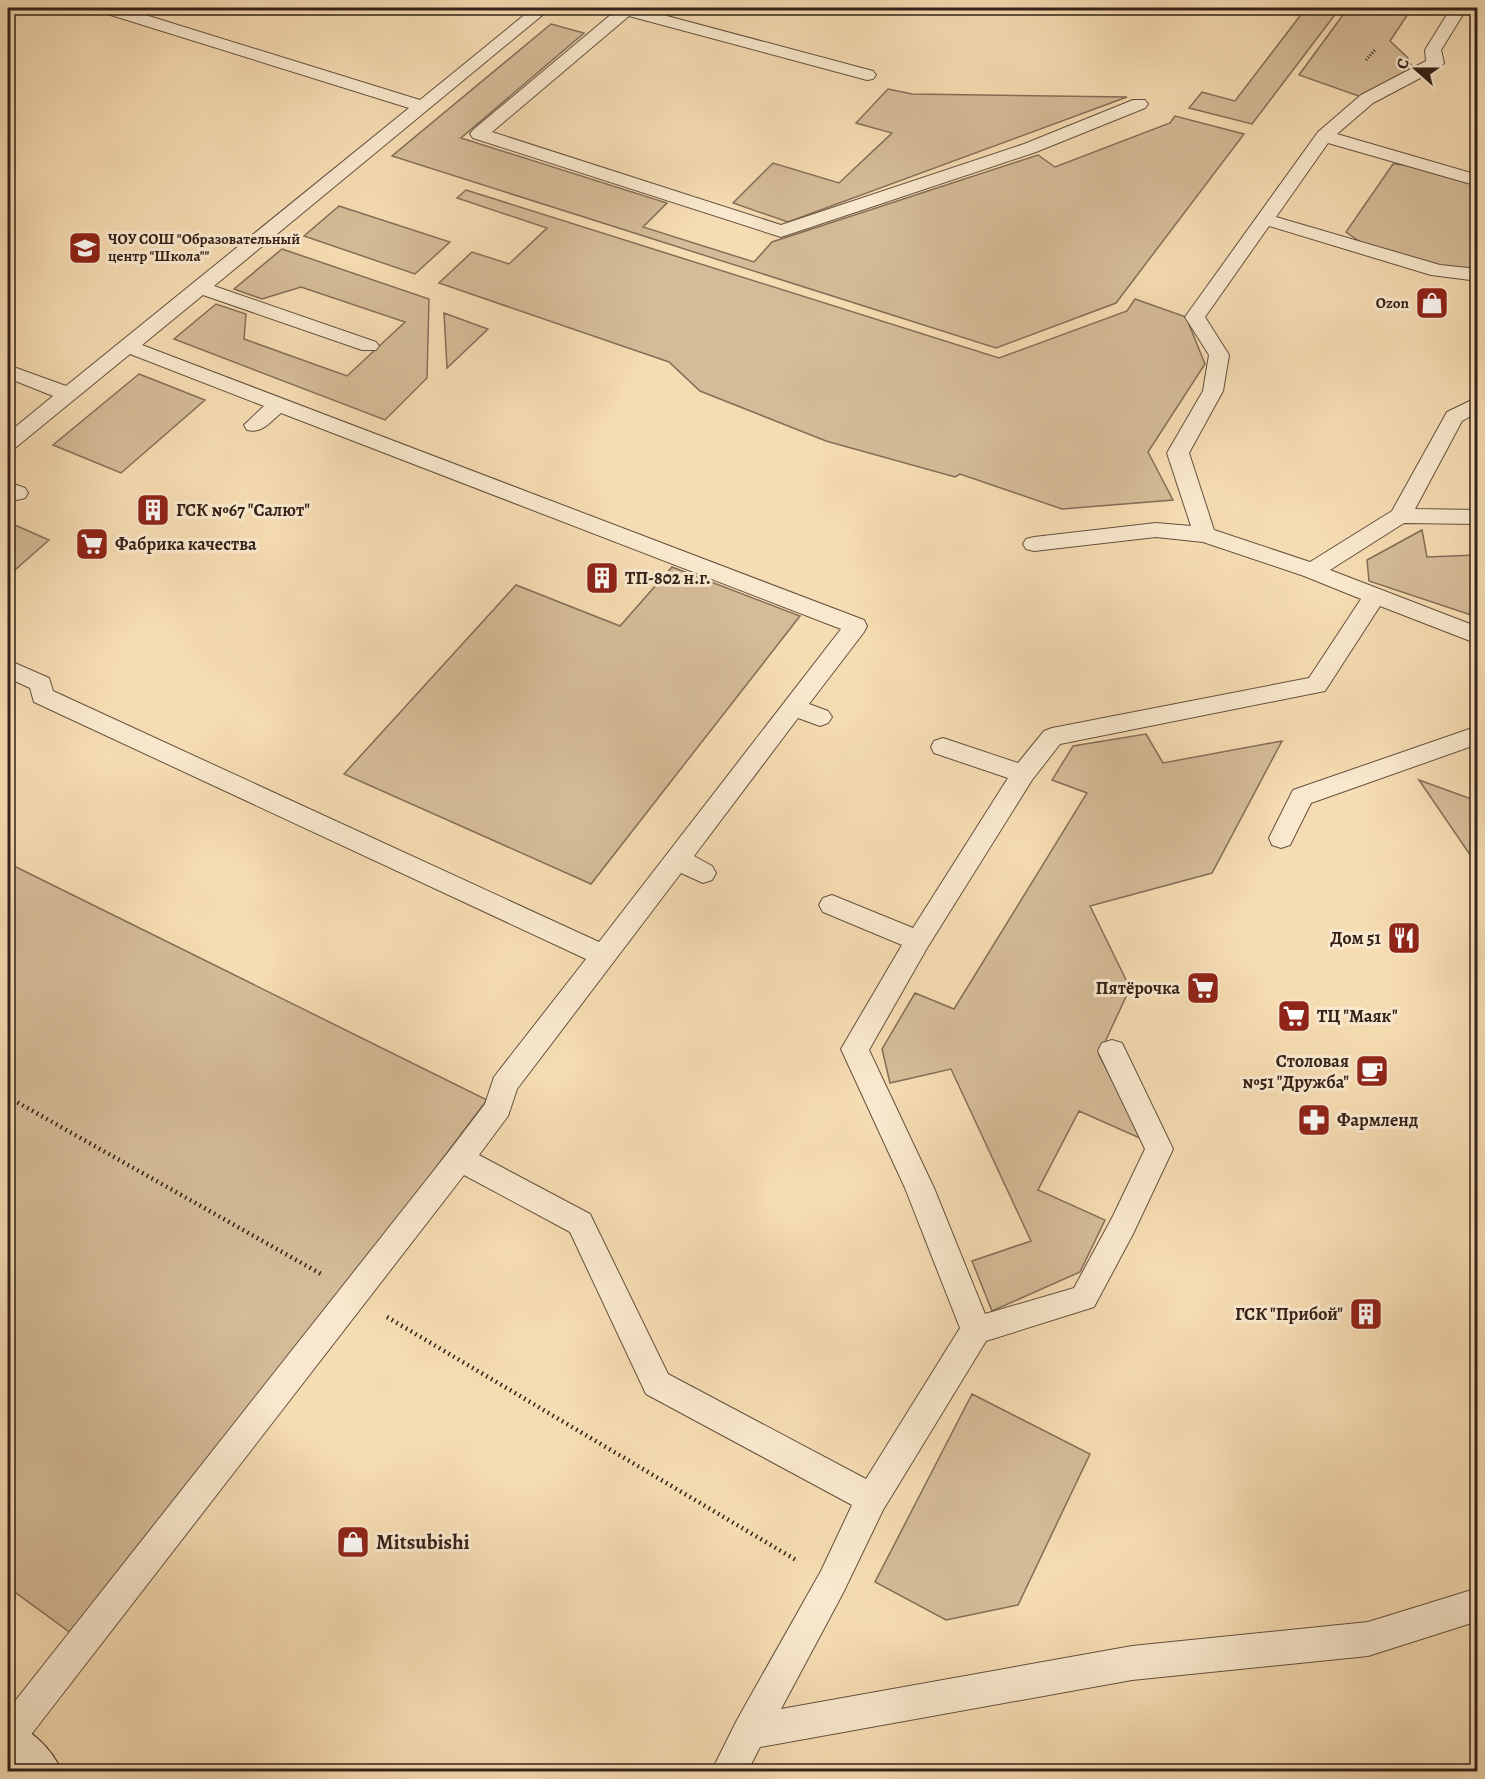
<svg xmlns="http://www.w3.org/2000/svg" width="1485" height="1779" viewBox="0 0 1485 1779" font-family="Alegreya,serif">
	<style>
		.green { fill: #d5bc98; stroke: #846e58; stroke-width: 1.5 }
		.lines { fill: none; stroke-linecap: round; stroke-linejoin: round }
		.service-casing { stroke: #64503f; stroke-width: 2 }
		.secondary-casing { stroke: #342119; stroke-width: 2 }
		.path-far1 { stroke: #342119; stroke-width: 3; stroke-dasharray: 1 2; stroke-linecap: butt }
		.path { stroke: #342119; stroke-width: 4.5; stroke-dasharray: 1.5 4; stroke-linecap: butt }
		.service { fill: #f9e8cd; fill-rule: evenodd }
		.secondary { fill: #f9e8cd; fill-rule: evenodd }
		.labels { text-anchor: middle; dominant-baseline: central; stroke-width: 6; stroke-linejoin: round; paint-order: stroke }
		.far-poi-label { font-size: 15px; font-weight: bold; fill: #342119; stroke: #f9e8cd; text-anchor: start }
		.poi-label { font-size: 18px; font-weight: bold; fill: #342119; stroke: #f9e8cd; text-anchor: start }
		.near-poi-label { font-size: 21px; font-weight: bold; fill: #342119; stroke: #f9e8cd; text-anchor: start }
	</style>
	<rect width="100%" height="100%" fill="#f6dcb2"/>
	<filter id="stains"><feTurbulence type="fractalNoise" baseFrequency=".00333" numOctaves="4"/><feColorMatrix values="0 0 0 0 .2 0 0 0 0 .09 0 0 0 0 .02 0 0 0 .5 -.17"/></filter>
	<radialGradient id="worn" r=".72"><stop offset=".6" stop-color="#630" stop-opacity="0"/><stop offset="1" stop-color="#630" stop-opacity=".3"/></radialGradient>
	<path class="green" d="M1306,8H1340L1252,124L1189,108L1202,92L1235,101Z
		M1348,8H1412L1390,41L1407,57L1412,66L1367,99L1299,75Z
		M551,24L584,33L461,138L667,203L643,227L754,262L772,242L1038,155L1055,167L1170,123L1175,116L1244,134L1116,303L996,348L392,156Z
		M888,89L912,94L1127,97L788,222L733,203L773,163L839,183L892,133L856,123Z
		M1393,164L1426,167L1477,181V276L1375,252L1346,232Z
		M466,190L999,358L1127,311L1135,299L1186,317L1205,364L1148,452L1173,500L1062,509L960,474L955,477L826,441L700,391L669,362L439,283L472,252L509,264L547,228L457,198Z
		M339,206L450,242L415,274L304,236Z
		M282,249L429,299L427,378L385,420L174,339L216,304L246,314L244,339L347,376L405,322L301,287L262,299L234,289Z
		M444,313L488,329L447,368Z
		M139,374L205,400L121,473L53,445Z
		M8,522L49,540L8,576Z
		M1422,530L1427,557L1477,555V617L1369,581L1367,560Z
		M672,567L800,616L591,884L344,774L516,585L620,626Z
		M1146,734L1163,763L1282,741L1212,873L1090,906L1130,988L1099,1055L1144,1140L1079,1111L1038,1190L1105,1220L1080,1272L992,1311L972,1261L1031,1241L951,1069L890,1083L882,1049L915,993L954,1009L1087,793L1052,780L1073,746Z
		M1419,780L1477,801V865Z
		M8,863L487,1100L79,1639L8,1587Z
		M972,1394L1090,1454L1018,1605L946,1620L875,1582Z"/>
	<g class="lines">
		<g class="service-casing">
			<path id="service" d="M99,8H123L420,100L533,8H551L214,286L376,342L379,346L376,350H362L203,295L142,345L864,620L867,626L864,632L809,704L828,711L832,717L828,723L820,726L798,718L694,856L712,866L716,873L712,880L703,883L681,873L517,1089L508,1116L479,1155L590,1214L668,1374L866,1479L960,1328L905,1188L841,1049L902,945L823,912L819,905L823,898L832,895L913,928L1008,778L934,753L931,747L934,741L943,738L1018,763L1044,731L1052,728L1309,678L1361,599L1304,576L1203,542L1156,537L1034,551L1026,549L1023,544L1026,539L1034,537L1156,523L1191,526L1167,453L1203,391L1209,355L1185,317L1318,132L1361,95L1426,61L1425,50L1451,8H1467L1441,50L1444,63L1441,67L1373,103L1337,134L1478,175V186L1328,143L1276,217L1440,265L1478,269V281L1431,275L1269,226L1205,317L1229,355L1223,391L1189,453L1214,530L1310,562L1392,511L1447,412L1478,397V412L1462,421L1415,509L1478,510V524L1404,523L1330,570L1478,627V644L1380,606L1325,691L1060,744L1032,780L927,948L869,1050L934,1188L985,1314L1074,1288L1113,1216L1145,1149L1098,1051L1102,1043L1112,1040L1122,1043L1173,1149L1133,1234L1094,1307L986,1341L883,1510L843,1593L781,1709L1132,1646L1368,1622L1478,1588V1621L1368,1656L1132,1680L760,1747L747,1772H711L737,1720L821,1571L852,1505L646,1394L570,1232L464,1175L20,1749L8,1754V1710L450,1150L485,1104L494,1077L586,959L34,702L30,688L8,678V660L49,678L53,691L599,942L841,629L281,413C270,422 262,434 247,430L244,425L264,406L130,354L15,448L8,450V433L53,396L8,378V365L66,386L409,108L101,12Z
				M610,8H637L873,71L876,75L873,79L867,80L629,16L492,132L781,225L1024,144L1133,100H1145L1148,104L1145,108L1036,152L781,237L473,138L470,134L473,130L614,12Z
				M8,482L25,488L28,493L25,498L17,500L8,497Z
				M1478,726V744L1311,803L1290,845L1281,848L1272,845L1269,838L1293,790Z"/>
		</g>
		<g class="secondary-casing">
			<path id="secondary" d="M8,1720C31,1730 52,1748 62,1772H8Z"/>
		</g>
		<path class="path-far1" d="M1366,60L1375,50"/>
		<path class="path" d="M8,1097L321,1274
			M387,1317L796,1560"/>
		<use href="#service" class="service"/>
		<use href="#secondary" class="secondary"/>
	</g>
	<defs>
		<g id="school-square" transform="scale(1.725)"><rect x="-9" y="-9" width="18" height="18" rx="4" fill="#8f2418" stroke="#f9e8cd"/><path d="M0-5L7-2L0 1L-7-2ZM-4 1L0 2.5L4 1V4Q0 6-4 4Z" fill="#fff"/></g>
		<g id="shop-square" transform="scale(1.725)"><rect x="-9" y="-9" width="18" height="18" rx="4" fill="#8f2418" stroke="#f9e8cd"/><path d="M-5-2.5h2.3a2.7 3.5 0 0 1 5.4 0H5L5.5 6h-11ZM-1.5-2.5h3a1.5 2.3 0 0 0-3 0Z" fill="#fff"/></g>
		<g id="building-square" transform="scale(1.725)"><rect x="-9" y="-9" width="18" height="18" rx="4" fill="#8f2418" stroke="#f9e8cd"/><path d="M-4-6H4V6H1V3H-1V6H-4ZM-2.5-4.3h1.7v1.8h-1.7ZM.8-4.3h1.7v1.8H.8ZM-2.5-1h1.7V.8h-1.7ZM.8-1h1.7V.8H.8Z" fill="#fff"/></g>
		<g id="supermarket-square" transform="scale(1.725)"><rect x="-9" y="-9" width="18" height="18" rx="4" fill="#8f2418" stroke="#f9e8cd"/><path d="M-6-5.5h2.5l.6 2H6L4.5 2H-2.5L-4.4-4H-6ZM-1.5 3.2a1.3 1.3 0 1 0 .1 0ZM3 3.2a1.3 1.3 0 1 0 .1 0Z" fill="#fff"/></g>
		<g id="restaurant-square" transform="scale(1.725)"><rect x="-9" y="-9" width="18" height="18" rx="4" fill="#8f2418" stroke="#f9e8cd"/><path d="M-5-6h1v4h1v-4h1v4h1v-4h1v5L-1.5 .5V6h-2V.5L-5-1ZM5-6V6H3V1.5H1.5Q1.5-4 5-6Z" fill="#fff"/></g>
		<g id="cafe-square" transform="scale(1.725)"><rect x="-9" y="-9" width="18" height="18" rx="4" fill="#8f2418" stroke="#f9e8cd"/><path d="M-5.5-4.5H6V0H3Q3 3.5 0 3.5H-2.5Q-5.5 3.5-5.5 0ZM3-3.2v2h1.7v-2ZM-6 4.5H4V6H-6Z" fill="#fff"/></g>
		<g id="pharmacy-square" transform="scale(1.725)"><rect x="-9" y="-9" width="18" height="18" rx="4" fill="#8f2418" stroke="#f9e8cd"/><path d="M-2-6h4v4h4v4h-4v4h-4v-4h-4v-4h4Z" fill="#fff"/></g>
	</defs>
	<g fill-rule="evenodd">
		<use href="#school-square" x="85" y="248"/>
		<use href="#shop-square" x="1432" y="303"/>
		<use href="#building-square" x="153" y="510"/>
		<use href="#supermarket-square" x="92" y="544"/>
		<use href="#building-square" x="602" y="578"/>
		<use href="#restaurant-square" x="1404" y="938"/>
		<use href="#supermarket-square" x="1203" y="988"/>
		<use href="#supermarket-square" x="1294" y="1016"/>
		<use href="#cafe-square" x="1372" y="1071"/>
		<use href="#pharmacy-square" x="1314" y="1120"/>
		<use href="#building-square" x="1366" y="1314"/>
		<use href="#shop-square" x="353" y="1542"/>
	</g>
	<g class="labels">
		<g class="far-poi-label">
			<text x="108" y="239">ЧОУ СОШ "Образовательный<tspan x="108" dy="17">центр "Школа""</tspan></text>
			<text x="1409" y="303" text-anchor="end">Ozon</text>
		</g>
		<g class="poi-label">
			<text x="176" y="510">ГСК №67 "Салют"</text>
			<text x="115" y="544">Фабрика качества</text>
			<text x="625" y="578">ТП-802 н.г.</text>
			<text x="1381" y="938" text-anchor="end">Дом 51</text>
			<text x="1180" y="988" text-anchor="end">Пятёрочка</text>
			<text x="1317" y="1016">ТЦ "Маяк"</text>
			<text x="1349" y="1061" text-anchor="end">Столовая<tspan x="1349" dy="21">№51 "Дружба"</tspan></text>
			<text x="1337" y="1120">Фармленд</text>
			<text x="1343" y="1314" text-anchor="end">ГСК "Прибой"</text>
		</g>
		<g class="near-poi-label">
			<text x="376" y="1542">Mitsubishi</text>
		</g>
	</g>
	<rect width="1485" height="1779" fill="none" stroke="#f6dcb2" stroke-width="30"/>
	<rect x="9" y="9" width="1467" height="1761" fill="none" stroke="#342119" stroke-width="3"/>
	<rect x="15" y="15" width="1455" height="1749" fill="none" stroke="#342119" stroke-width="1.5"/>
	<g transform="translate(1416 69) rotate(291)" stroke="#f9e8cd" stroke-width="4.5" paint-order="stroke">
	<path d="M0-4.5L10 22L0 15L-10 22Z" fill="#342119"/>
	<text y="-9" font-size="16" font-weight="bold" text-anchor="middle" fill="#342119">С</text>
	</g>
	<rect width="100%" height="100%" filter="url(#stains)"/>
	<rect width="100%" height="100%" fill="url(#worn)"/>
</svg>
